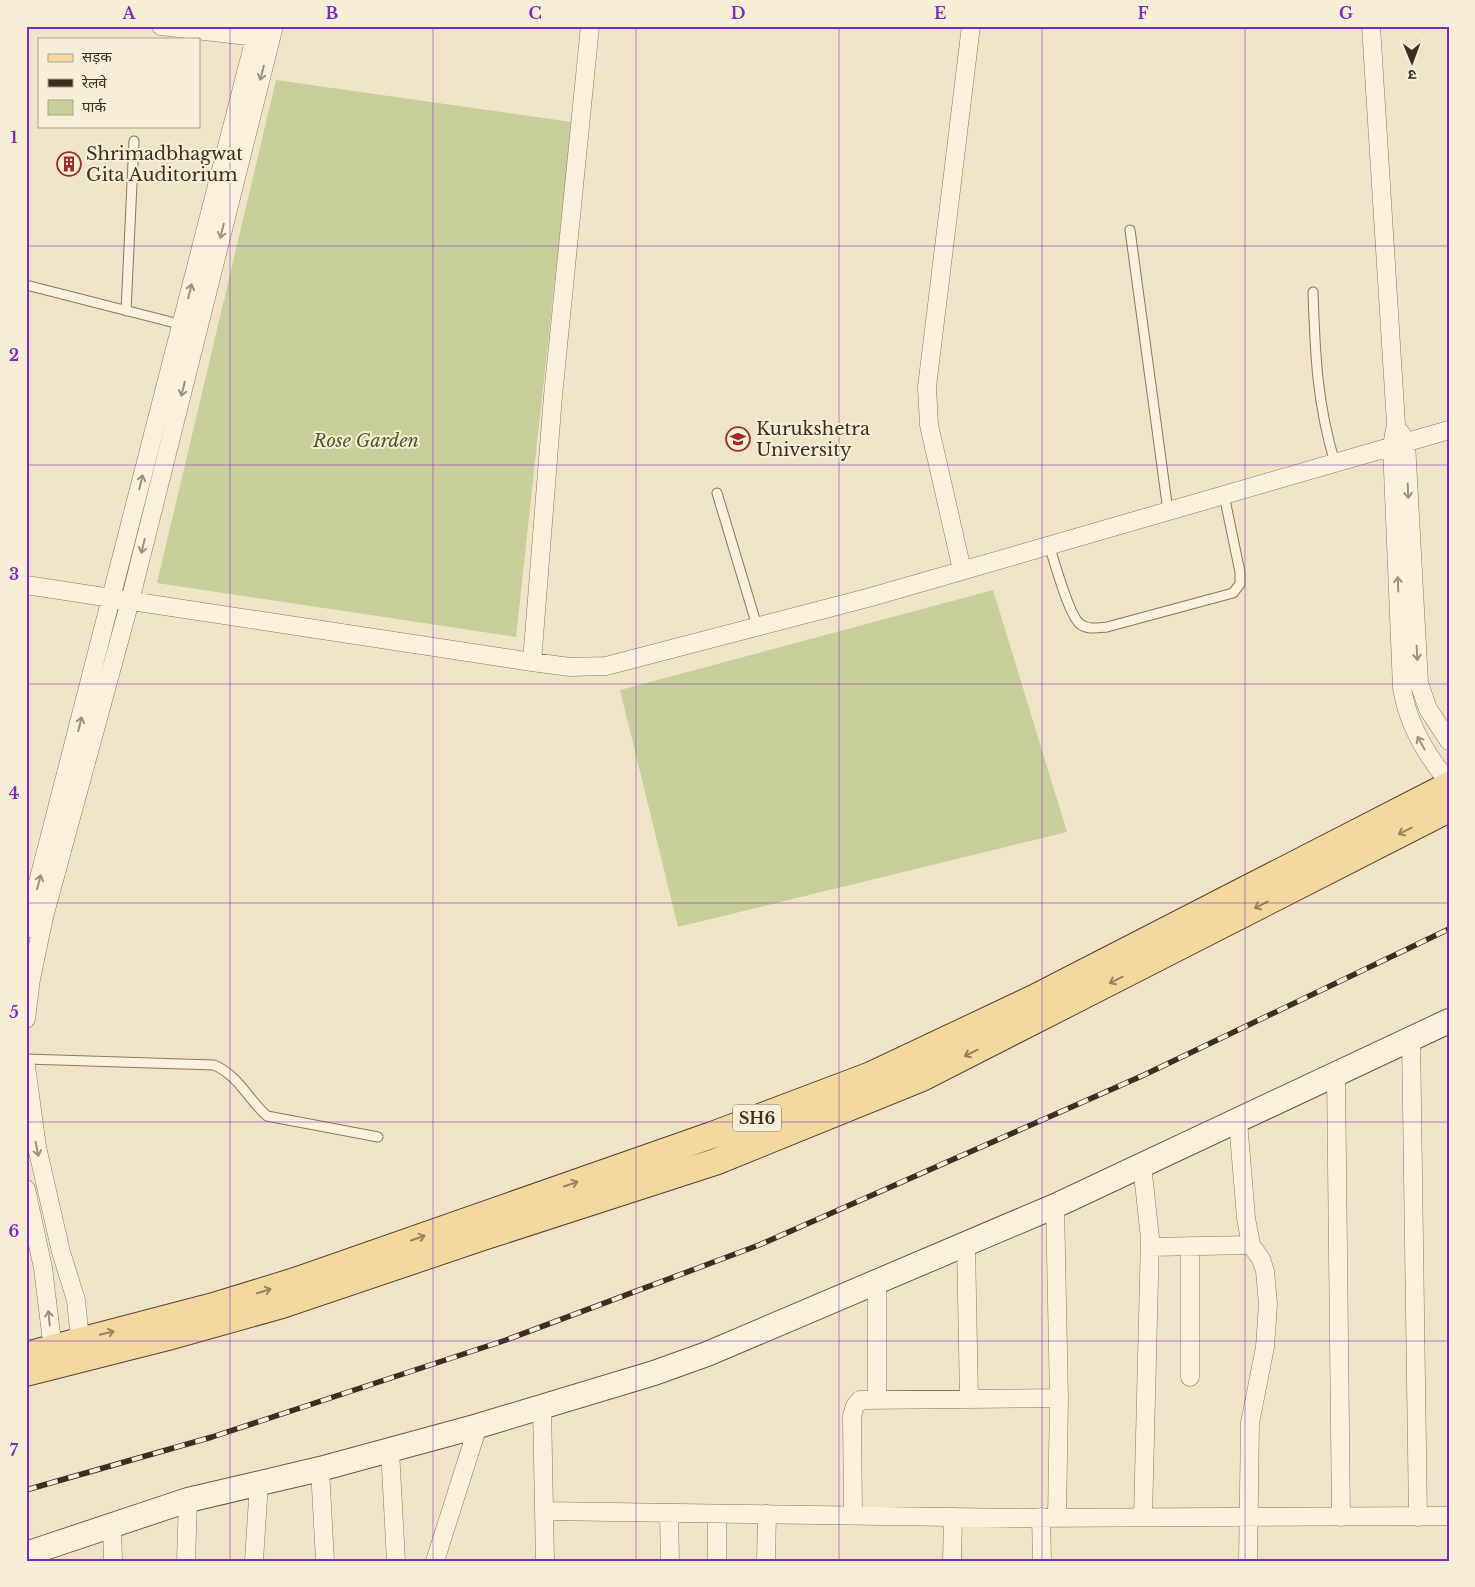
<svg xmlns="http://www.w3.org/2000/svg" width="1475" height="1587" viewBox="0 0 1475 1587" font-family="'Libre Baskerville','Noto Sans Devanagari',serif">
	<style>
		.green { fill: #c9cf9b }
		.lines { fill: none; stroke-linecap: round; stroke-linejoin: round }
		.lane-casing { stroke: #8d765c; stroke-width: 11 }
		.street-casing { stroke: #8d765c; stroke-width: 19 }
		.secondary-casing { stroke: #6f573f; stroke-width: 26 }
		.primary-casing { stroke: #5b4430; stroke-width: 28 }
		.lane { stroke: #faf1dc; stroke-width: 9 }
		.street { stroke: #faf1dc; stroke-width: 18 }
		.secondary { stroke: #faf1dc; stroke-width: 24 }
		.primary { stroke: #f3d9a0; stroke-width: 26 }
		.rail-casing { stroke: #3d2e20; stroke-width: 5.5 }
		.rail { stroke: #f7eed8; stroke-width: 4; stroke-dasharray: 11; stroke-linecap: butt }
		.oneway { stroke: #9c907e }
		.oneway2 { stroke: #988460 }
		.grid { fill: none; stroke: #7b2cbf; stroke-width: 1; stroke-opacity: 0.55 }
		.labels { text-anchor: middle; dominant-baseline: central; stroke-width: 4; stroke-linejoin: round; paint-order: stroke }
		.shield { fill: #f7eed8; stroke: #756857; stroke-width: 1 }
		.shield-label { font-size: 16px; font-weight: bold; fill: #3d2e20 }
		.poi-label { font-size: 18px; fill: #3d2e20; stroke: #f7eed8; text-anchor: start }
		.park-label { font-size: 18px; font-style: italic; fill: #4d5a26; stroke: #f7eed8 }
		.neatline { fill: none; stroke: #7b2cbf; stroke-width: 2 }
		.grid-label { font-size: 16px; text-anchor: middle; font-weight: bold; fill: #7b2cbf }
	</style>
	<rect width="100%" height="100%" fill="#f0e4c8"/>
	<path class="green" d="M276,80L572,122L516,637L157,583Z
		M993,590L1067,832L678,927L620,690Z"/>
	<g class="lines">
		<g class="lane-casing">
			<path id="lane" d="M1130,230L1168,511
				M26,285L183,325
				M1313,292C1315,353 1317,404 1335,463
				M126,311L134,141
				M717,493L757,626
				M1049,545C1054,560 1069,616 1080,624C1088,630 1097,628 1107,627L1233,593L1240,584V572L1224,495
				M26,1059L214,1065C238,1075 248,1099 267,1116L378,1137"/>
		</g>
		<g class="street-casing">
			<path id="street" d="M161,26L265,38
				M1371,26L1396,424L1392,446L1402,688C1408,724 1425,754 1449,782
				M1401,433L1406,442L1419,683L1428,709L1449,741
				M962,570L929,425L927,387L971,26
				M26,585L532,662L570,667L606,666L871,597L1449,430
				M532,662L553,396L590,26
				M26,929L258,26
				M26,1019L31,979L44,917L130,601L274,26
				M1411,1038L1418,1517
				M26,1066L37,1147L61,1252L76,1300L81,1350
				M1336,1075L1341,1517
				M1238,1121L1246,1218L1251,1245L1261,1259L1265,1271L1268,1304L1265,1347L1250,1423L1248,1561
				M1142,1165L1150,1238L1143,1517
				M26,1189L43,1268L54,1358
				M1055,1206L1059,1398L1057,1517
				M966,1245L969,1398
				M1150,1247L1251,1245
				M877,1283V1399
				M1190,1377V1246
				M542,1407L545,1561
				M390,1450L396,1561
				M320,1469L325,1561
				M545,1511L1020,1518L1449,1516
				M669,1514L670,1561
				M853,1515L852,1416L855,1406L860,1400L1059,1398
				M1041,1517L1042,1561
				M112,1526L113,1561
				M186,1561L188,1500
				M254,1561L259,1483
				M435,1561L478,1426
				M717,1561V1515
				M766,1561L767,1514
				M952,1561L953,1517"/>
		</g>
		<g class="secondary-casing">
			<path id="secondary" d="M26,1554L188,1500L320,1469L478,1426L654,1373L707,1354L1055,1206L1449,1021"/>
		</g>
		<g class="primary-casing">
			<path id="primary" d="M26,1355L217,1305L295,1281L712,1135L871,1075L1034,998L1449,785
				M26,1373L168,1337L282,1305L483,1237L715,1162L922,1078L1449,809"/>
		</g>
		<use href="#lane" class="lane"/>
		<use href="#street" class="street"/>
		<use href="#secondary" class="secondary"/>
		<use href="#primary" class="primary"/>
		<g class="rail-casing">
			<path id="rail" d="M26,1490L212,1437L506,1340L759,1245L1144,1075L1449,929"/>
		</g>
		<use href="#rail" class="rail"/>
	</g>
	<defs><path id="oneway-shaft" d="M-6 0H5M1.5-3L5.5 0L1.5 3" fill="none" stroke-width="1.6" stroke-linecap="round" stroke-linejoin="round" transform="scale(1.25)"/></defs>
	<g class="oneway">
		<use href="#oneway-shaft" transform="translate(262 73) rotate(104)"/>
		<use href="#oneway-shaft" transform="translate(222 231) rotate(104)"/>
		<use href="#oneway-shaft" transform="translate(190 291) rotate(-76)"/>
		<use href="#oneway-shaft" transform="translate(183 389) rotate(104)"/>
		<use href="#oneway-shaft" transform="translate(141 482) rotate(-76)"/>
		<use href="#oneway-shaft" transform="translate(1408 491) rotate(87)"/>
		<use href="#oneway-shaft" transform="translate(143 546) rotate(104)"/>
		<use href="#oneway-shaft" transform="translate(1398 584) rotate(-92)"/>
		<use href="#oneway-shaft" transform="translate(1417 653) rotate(87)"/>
		<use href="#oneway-shaft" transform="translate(80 724) rotate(-76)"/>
		<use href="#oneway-shaft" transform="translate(1421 743) rotate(-119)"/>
		<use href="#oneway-shaft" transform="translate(39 882) rotate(-75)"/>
		<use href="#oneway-shaft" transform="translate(37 1149) rotate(79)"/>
		<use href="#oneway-shaft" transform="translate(49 1318) rotate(-96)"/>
	</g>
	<g class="oneway2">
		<use href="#oneway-shaft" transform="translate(1405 831) rotate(153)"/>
		<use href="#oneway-shaft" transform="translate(1261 905) rotate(153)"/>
		<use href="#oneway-shaft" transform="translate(1116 980) rotate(153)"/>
		<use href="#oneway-shaft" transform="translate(971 1053) rotate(154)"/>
		<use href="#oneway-shaft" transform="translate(571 1184) rotate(-19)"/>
		<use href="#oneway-shaft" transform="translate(418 1238) rotate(-19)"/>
		<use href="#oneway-shaft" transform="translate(264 1291) rotate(-17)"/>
		<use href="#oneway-shaft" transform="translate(107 1333) rotate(-14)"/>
	</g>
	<path class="grid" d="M230,26V1561M433,26V1561M636,26V1561M839,26V1561M1042,26V1561M1245,26V1561M26,246H1449M26,465H1449M26,684H1449M26,903H1449M26,1122H1449M26,1341H1449"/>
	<defs>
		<g id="building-ring" transform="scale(1.25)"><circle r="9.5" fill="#f7eed8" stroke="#9e2a2b" stroke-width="1.5"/><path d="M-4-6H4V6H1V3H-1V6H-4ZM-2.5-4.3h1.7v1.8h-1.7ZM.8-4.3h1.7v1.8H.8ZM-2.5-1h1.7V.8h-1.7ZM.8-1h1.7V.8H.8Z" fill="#9e2a2b"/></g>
		<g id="university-ring" transform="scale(1.25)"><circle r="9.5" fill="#f7eed8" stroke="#9e2a2b" stroke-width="1.5"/><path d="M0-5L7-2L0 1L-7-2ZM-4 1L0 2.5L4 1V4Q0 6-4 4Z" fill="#9e2a2b"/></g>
	</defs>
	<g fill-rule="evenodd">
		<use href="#building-ring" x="69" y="164"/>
		<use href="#university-ring" x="738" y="439"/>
	</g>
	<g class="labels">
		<rect class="shield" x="733" y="1104.5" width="48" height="27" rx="4"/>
		<g class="shield-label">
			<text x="757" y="1118">SH6</text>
		</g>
		<g class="poi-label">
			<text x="86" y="154">Shrimadbhagwat<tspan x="86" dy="21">Gita Auditorium</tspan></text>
			<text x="756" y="429">Kurukshetra<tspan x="756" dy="21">University</tspan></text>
		</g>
		<g class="park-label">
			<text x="366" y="441">Rose Garden</text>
		</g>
	</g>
	<rect width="1475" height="1587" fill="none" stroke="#f7eed8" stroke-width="55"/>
	<rect x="38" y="38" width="162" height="90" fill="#f7eed8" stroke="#ada18e"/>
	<rect x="48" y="54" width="25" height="8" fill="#f3d9a0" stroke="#ada18e"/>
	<text x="82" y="62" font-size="15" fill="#3d2e20">सड़क</text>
	<rect x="48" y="79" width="25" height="8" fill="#3d2e20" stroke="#ada18e"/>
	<text x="82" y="88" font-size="15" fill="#3d2e20">रेलवे</text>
	<rect x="48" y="100" width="25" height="15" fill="#c9cf9b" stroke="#ada18e"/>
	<text x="82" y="112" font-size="15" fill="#3d2e20">पार्क</text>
	<g transform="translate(1412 62) rotate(179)" stroke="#f7eed8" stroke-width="4" paint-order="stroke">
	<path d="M0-4L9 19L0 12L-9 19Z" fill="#3d2e20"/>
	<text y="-8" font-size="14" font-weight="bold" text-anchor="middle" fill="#3d2e20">उ</text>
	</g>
	<rect x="28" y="28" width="1420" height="1532" class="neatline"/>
	<g class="grid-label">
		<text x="129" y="19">A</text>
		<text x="332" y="19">B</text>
		<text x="535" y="19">C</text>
		<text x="738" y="19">D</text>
		<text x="940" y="19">E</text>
		<text x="1143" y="19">F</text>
		<text x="1346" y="19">G</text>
		<text x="14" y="143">1</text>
		<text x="14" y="361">2</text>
		<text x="14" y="580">3</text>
		<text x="14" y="799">4</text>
		<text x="14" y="1018">5</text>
		<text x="14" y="1237">6</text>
		<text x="14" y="1456">7</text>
	</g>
</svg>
